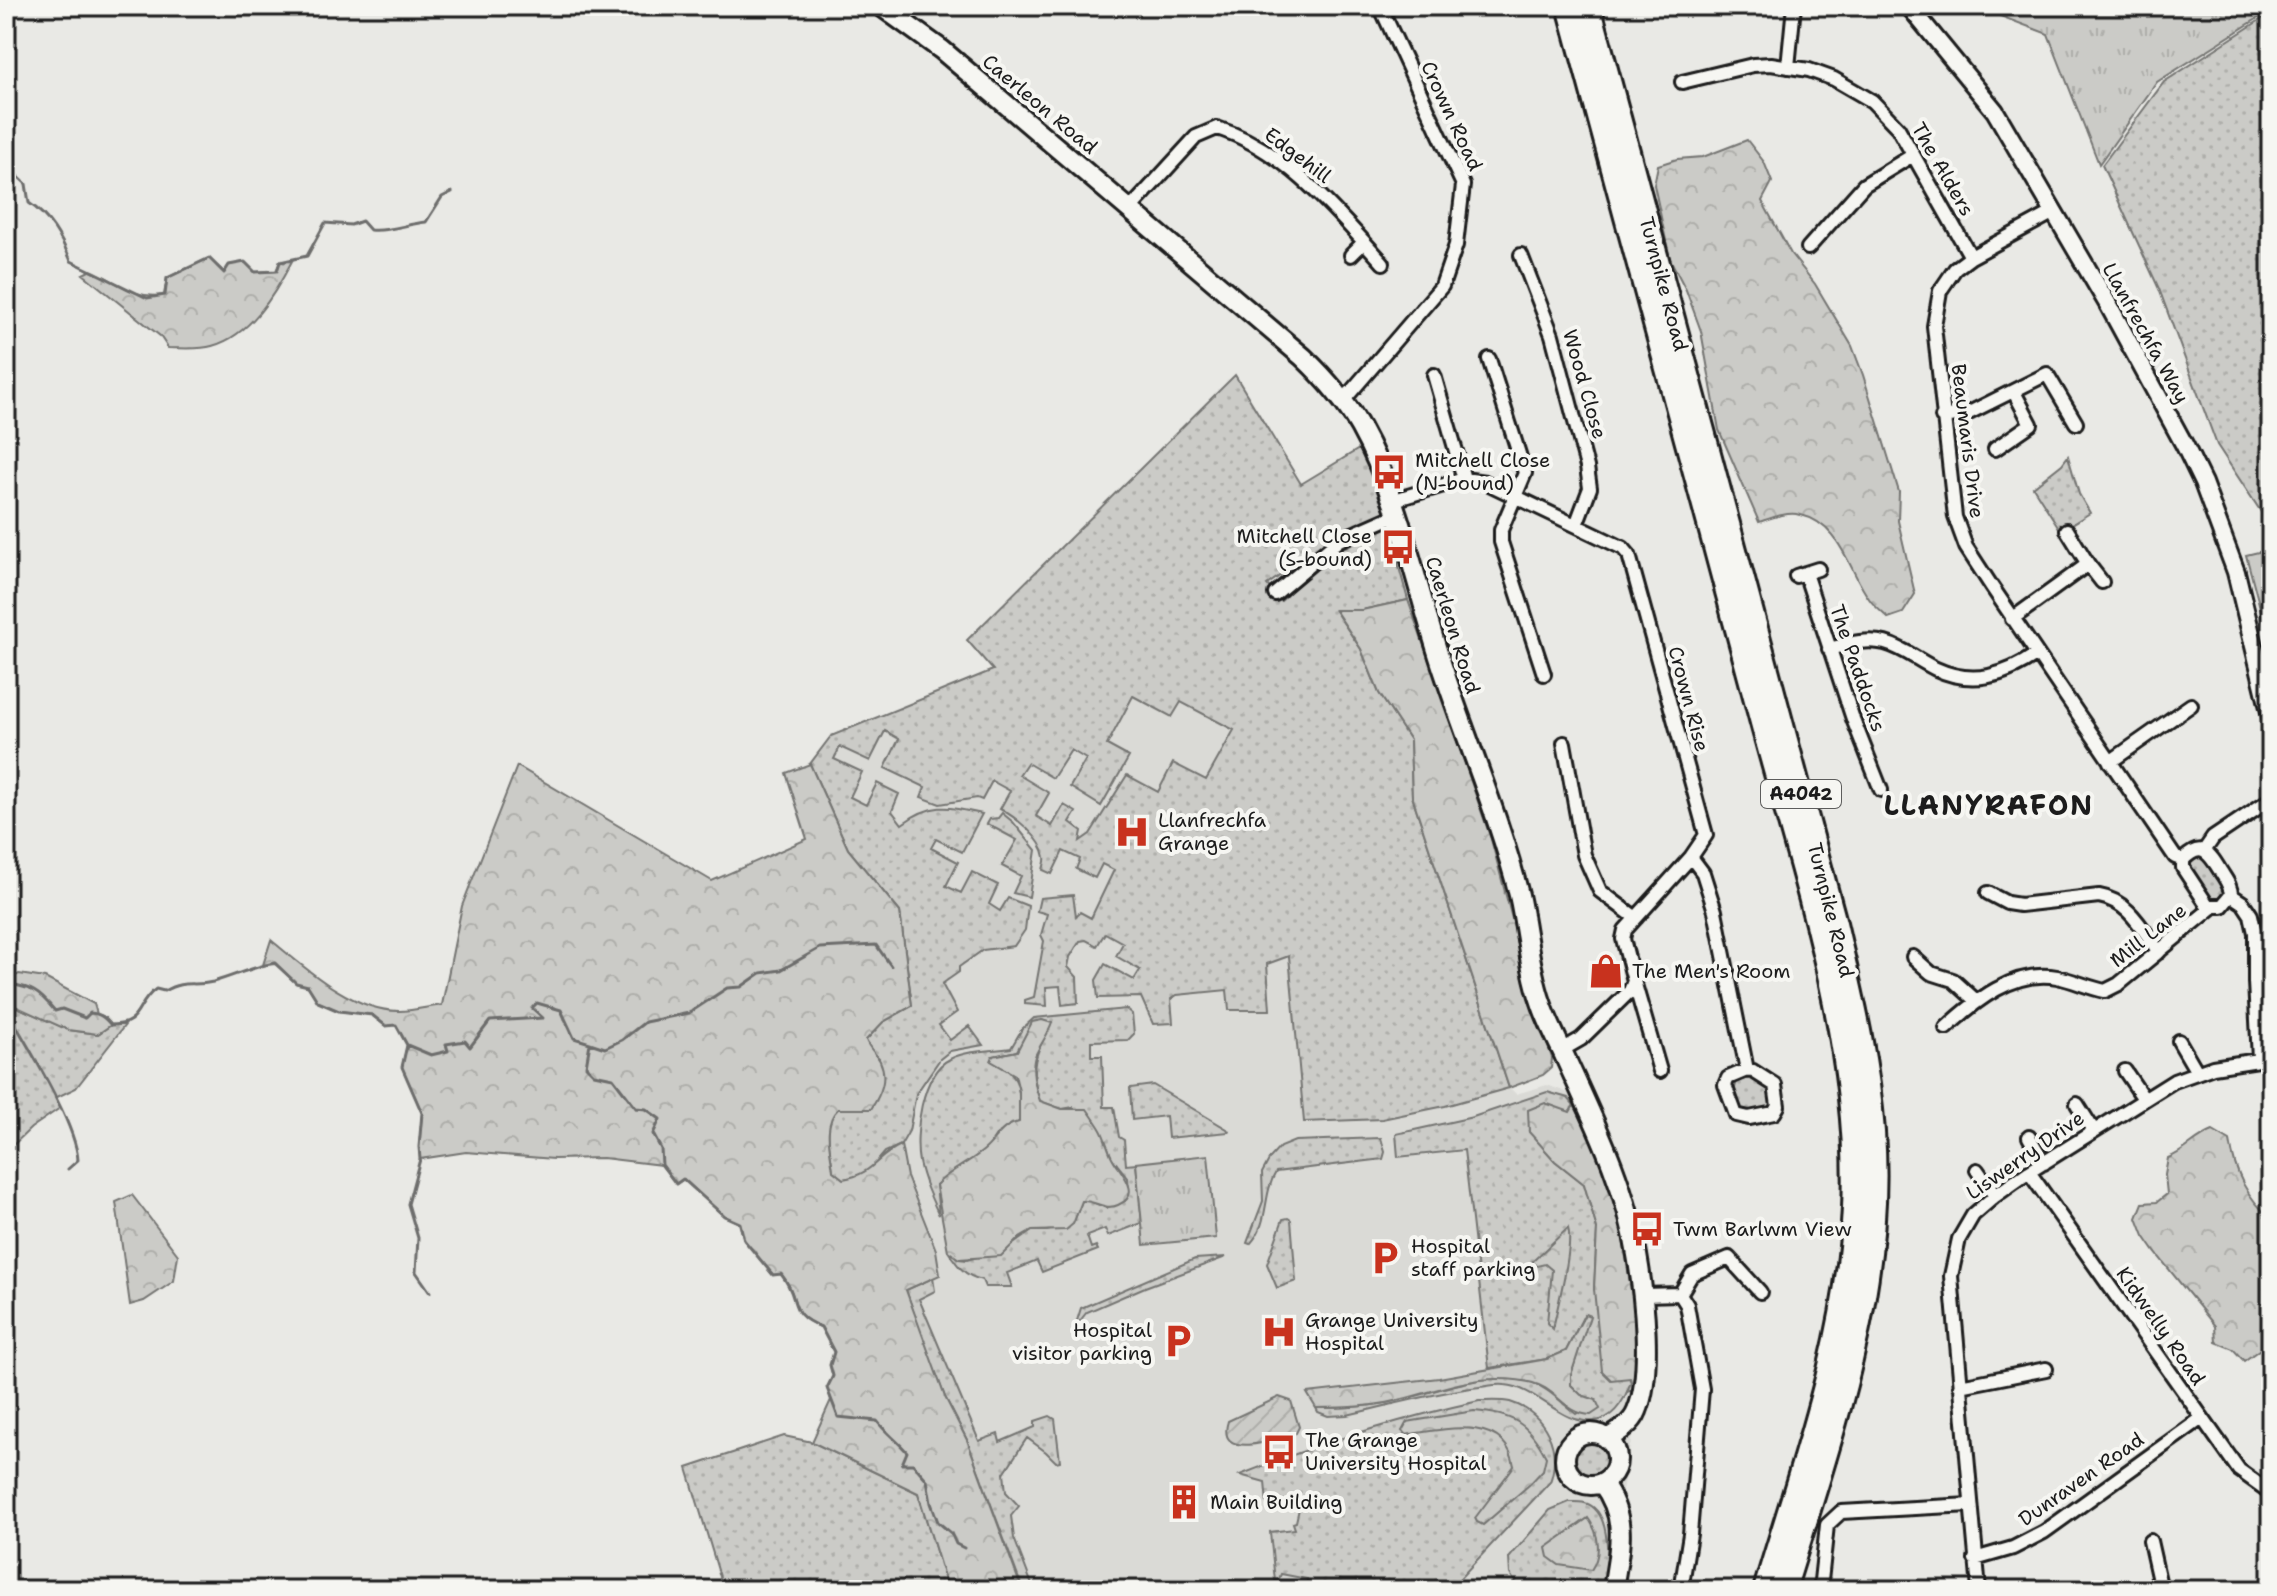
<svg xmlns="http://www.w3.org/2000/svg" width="2277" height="1596" viewBox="0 0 2277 1596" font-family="'Shantell Sans',sans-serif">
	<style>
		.built { fill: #dadad6 }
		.grass { fill: url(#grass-dots); stroke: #747472; stroke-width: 2; fill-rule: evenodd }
		.forest { fill: url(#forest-crowns); stroke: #747472; stroke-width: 2 }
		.park { fill: url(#park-tufts); stroke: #747472; stroke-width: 2 }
		.garden { fill: url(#garden-furrows); stroke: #747472; stroke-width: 2 }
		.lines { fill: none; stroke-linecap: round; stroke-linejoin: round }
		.stream { stroke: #6d6d6c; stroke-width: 3 }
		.minor-casing { stroke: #1c1c1c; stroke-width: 18 }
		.tertiary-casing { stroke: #1c1c1c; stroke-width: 22 }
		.secondary-casing { stroke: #1c1c1c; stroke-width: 24 }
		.trunk-casing { stroke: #1c1c1c; stroke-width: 28 }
		.minor { stroke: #f6f6f2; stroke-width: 12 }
		.tertiary { stroke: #f6f6f2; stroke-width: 16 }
		.secondary { stroke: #f6f6f2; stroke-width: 18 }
		.trunk { stroke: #f6f6f2; stroke-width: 22 }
		.labels { text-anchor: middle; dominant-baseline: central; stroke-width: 8; stroke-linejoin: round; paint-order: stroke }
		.shield { fill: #f6f6f2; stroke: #5d5d5c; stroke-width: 2 }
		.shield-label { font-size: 18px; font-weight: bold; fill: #1c1c1c }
		.street-label { font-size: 20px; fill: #1c1c1c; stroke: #f6f6f2 }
		.poi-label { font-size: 20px; fill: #1c1c1c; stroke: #f6f6f2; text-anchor: start }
		.district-label { font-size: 28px; font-weight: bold; letter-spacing: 2px; fill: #1c1c1c; stroke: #f6f6f2 }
	</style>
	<defs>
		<pattern id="grass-dots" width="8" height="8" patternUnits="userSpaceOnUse" patternTransform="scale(2)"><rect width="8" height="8" fill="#cbcbc7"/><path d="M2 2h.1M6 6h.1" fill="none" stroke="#aeaeaa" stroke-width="1.8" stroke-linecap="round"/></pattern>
		<pattern id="forest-crowns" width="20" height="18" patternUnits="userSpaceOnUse" patternTransform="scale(2)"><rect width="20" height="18" fill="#cbcbc7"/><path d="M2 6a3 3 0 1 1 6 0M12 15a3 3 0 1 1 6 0" fill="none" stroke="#aeaeaa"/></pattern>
		<pattern id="park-tufts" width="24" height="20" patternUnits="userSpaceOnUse" patternTransform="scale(2)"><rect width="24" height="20" fill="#cbcbc7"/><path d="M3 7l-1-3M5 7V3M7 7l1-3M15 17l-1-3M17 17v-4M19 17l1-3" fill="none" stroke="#aeaeaa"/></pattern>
		<pattern id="garden-furrows" width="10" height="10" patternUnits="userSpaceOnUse" patternTransform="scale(2)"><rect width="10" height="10" fill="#cbcbc7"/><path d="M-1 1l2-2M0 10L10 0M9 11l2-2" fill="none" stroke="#aeaeaa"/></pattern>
	</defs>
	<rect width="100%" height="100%" fill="#e9e9e5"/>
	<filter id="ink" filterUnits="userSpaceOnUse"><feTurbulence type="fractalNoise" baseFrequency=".0125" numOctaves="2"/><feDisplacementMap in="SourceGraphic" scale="16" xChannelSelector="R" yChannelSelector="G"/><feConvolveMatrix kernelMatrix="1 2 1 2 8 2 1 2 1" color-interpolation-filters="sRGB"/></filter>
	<g filter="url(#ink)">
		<path class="built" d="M1235,375L1262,580L1281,601L1299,593L1379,693L1410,740L1412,796L1509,1087L1516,1094L1547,1085L1571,1094L1592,1133L1620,1206L1637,1312L1636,1414L1604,1590H1022L906,1290L940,1274L936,1250L907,1177L832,816L810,764L831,736L993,670L967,640Z"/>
		<path class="grass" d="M2271,13V527L2217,445L2159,289L2102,165L2164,82Z
			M1235,375L1301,484L1359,449L1368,456L1389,513L1323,545L1267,585L1281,601C1291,593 1296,580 1305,573C1328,552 1361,540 1388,527L1408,600L1362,610L1335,611L1361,649L1379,693L1410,740L1412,796L1509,1088L1445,1106L1382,1119L1304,1122L1289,956L1267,964L1270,1010H1229L1227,990L1177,995L1171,999L1173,1023L1153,1024L1141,997L1098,998L1096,980L1105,964L1134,980L1140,970L1116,956L1123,943L1105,933L1097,946L1086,940L1080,941L1070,957L1068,967L1077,977L1078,1003L1062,1005L1060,986L1046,987L1047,1006L1025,1004V1000L1034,997L1044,941L1041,935L1047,914L1037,911L1040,898L1073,895L1076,916L1080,912L1091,918L1114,870L1102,864L1095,878L1076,869L1080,859L1063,851L1052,874L1043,870C1044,865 1046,861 1045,857C1042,838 1016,817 1000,809L1010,791L992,781L982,800L977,798L940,804L921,797L925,787L885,768L899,739L885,731L870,761L840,747L834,759L862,772L850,797L866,805L877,783L899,794L892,811L902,824C932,802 947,806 982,814L962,852L936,839L931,848L958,862L946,886L961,893L972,872L998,885L989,904L1000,911L1008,898L1028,906L1025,930L1014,946L983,950L959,967V972L942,984L957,1012L939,1025L950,1040L969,1026L983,1045L950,1051L940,1059L916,1094L909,1131L901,1145L885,1152L869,1171L860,1176L843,1179L833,1171C831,1152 822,1124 837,1109H871L879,1058L869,1049L866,1040L883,1022L912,1006L900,912L848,849L810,764L831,736L993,670L967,640ZM1133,696L1172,717L1181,702L1234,730L1206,780L1173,763L1158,792L1127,775L1090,834L1080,841L1082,831L1070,822L1076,812L1064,805L1052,826L1036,816L1049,793L1019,775L1027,763L1053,778L1071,750L1086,759L1070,787L1101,806L1129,757L1107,745Z
			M2068,456L2079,494L2090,513L2061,531L2033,487L2062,464Z
			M1002,813L1013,822L1036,850L1029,897L1013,893L1021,876L1002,866L1017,840L987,824L990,819L998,818Z
			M2201,856L2210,861L2227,894L2214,905L2189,868L2191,861Z
			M6,1002L69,1030L98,1034L111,1025H125L76,1088L55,1098L60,1108L31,1128L6,1152Z
			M1126,1009L1132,1014L1134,1034L1128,1040L1091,1041V1056H1102L1104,1107H1114L1119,1137L1124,1140L1126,1165L1136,1164L1142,1223L1108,1236L1105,1229L1087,1236L1091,1248L1096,1246L1098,1250L1042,1272L1037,1261L1007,1273L1012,1287H985L982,1280C964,1276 957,1265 948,1251L959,1259L967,1260L1006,1249L1032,1231H1047L1073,1224L1082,1201L1088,1200L1106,1208L1125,1201L1129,1191L1128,1178L1111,1157L1108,1147L1073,1107L1062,1109L1040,1101C1028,1068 1036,1052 1051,1024L1042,1020L1017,1051L993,1056C1023,1082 1019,1084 1019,1122L997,1134L988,1148L936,1185L939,1215C931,1198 923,1181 919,1162C914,1135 921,1073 950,1059C967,1050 992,1051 1011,1048L1022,1029L1034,1018Z
			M1750,1078H1756L1772,1089L1773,1102C1767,1113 1753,1115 1742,1112L1734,1091L1737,1081Z
			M1153,1085L1227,1129L1229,1132L1168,1138L1166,1116L1132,1120L1130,1088Z
			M1547,1092L1568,1098L1574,1105L1570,1112L1529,1131L1555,1161L1584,1184L1597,1229L1594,1289L1631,1382C1625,1399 1614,1419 1595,1421C1560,1425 1539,1388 1505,1385C1497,1384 1488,1386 1480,1387C1436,1392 1391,1405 1347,1415L1328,1416L1318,1412L1316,1408C1341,1408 1366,1407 1390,1402C1435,1394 1485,1368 1531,1382C1548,1388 1562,1403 1576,1414L1596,1400L1581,1395L1571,1385V1375L1589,1316L1584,1315L1566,1351L1547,1359L1489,1368L1464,1150L1398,1157L1396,1134L1473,1117Z
			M1381,1138L1385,1152L1383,1159L1276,1172C1262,1195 1270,1223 1250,1244L1247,1243L1263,1201L1262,1173L1270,1158L1280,1147L1295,1141Z
			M1288,1218L1291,1220L1296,1281L1277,1288L1267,1264L1283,1219Z
			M1226,1257L1145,1287L1087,1312L1075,1327L1081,1308L1195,1259Z
			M933,1278L935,1291L919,1299L979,1441L998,1434L1000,1442L1035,1427V1421L1050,1416L1055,1419L1060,1461L1056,1462L1046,1452L1027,1438L1004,1473L1006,1492L1019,1506L1011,1516L1014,1538L1034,1590H1023L967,1440L945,1397L925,1345L906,1290Z
			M1479,1401C1488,1401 1501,1400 1510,1402C1545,1413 1562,1448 1550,1482L1449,1590H1306L1307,1579L1281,1574L1279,1579L1275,1581L1270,1532L1295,1529L1293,1523L1296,1522L1300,1504L1273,1498L1272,1505L1267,1504L1265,1482L1240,1475C1318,1444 1396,1419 1479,1401Z
			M784,1436L812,1442L918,1493L948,1590H724L687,1468Z
			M1572 1460a19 19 0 1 1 38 0a19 19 0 1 1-38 0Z
			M1569,1502C1576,1502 1582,1501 1588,1504C1613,1515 1608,1568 1604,1590H1587L1559,1580L1532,1590H1520L1510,1574L1509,1558L1550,1510Z"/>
		<path class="forest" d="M1747,140L1764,162L1772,182L1762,201L1791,254L1815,284L1852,346L1863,375L1899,492L1898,521L1915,594L1903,613L1888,618C1882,612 1875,607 1870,600C1849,572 1841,524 1801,515C1788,511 1771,518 1759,522L1719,430L1701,331L1686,290L1670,259L1654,185L1658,165L1677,159L1703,157Z
			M209,258L224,272L229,265L245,262L255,272L276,271L280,262L292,261C275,294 250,336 212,346C199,350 182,348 168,348L160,336L83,274L91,270C118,281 133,300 164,295L167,278Z
			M1408,600L1491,839L1538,1017L1552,1058L1551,1068L1543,1075L1509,1088L1412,796L1410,740L1379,693L1361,649L1335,610H1362Z
			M810,764L848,849L900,912L912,1006L883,1022L866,1040C869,1049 876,1053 880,1061C888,1078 881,1094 871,1109H838C822,1124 831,1152 833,1171L843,1179C874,1174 875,1157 901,1145L907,1177L936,1250L940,1275L906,1290L945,1397L967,1440L1022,1590H948L918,1493L812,1442L831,1400L827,1388L833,1376L830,1365L834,1352L821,1327C785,1313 803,1300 781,1274L773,1275L744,1240L739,1223L724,1216L684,1179L676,1184L661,1165L603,1158L554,1159L466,1152L420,1159L419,1147L422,1113L402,1067L407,1045L396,1025L386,1026L372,1015L339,1011L318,1002L308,986L296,983L275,964L263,965L271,940C305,968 352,1011 399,1011C413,1011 428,1007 442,1005L462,906L517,766L712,881L807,839L786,773Z
			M19,974L45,978L94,1004L97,1014L103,1016L111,1025L98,1034L68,1030L6,1002V982Z
			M1042,1020L1052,1023C1048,1035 1041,1043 1036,1054C1030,1067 1035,1088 1040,1101L1062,1109H1087C1092,1116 1097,1123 1101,1130C1106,1139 1108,1151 1113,1159C1120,1172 1144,1194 1118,1205C1105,1211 1095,1200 1082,1201L1073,1224L1066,1230L1032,1231L1018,1239L1001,1256L959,1259L948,1251L936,1185C950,1170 969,1163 984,1150C997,1139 1000,1126 1019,1122V1091L1015,1075L991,1061L993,1056L1017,1051L1032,1022Z
			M1545,1103L1570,1112L1574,1105L1592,1139L1619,1213L1635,1315L1637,1389L1627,1392L1631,1382L1630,1378L1611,1380L1602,1371L1594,1289L1597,1229L1584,1184L1555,1161L1529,1132L1528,1110Z
			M2213,1131L2230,1141C2235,1174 2247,1197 2271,1219V1341L2244,1361L2233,1349L2216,1342L2215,1326L2155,1252L2144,1236L2137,1218L2143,1203L2157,1202L2167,1194L2165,1175L2168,1158C2186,1151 2195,1138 2213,1131Z
			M132,1195L178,1255L174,1281L144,1301L130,1305L116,1202Z
			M1568,1228C1574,1246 1557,1307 1553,1329L1547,1323L1552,1270L1545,1264L1537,1266L1532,1262Z
			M1585,1314L1590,1316L1571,1375V1385L1581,1395L1596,1400L1600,1409L1591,1415C1570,1414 1562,1399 1545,1388C1531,1380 1513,1379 1497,1379C1463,1379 1429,1393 1395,1401C1370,1407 1342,1408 1316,1408L1307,1393L1439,1378L1547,1359L1566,1351Z
			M1474,1411C1512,1414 1528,1422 1546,1457L1543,1470L1529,1485L1483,1525L1477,1522L1475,1518L1514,1466C1506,1414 1443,1429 1406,1435L1402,1431L1407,1422Z
			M1588,1518C1599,1533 1602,1554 1591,1570L1559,1565L1548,1557L1546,1548Z"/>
		<path class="park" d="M1989,6H2271V10L2157,82L2099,164L2048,34L2000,16Z
			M2271,549V649L2246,555Z
			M1208,1155L1216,1238L1144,1245L1136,1163Z"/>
		<path class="garden" d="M1279,1397L1291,1401L1299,1427L1296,1433C1278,1439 1215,1462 1228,1421Z"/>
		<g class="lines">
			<path class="stream" d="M6,165L26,184L29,203C50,217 61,237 71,261L147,298L165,295L167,278L209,258L224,273L229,265L245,262L255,272L277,271L280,262L307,256L325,223L351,225L362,221L370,230C390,232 406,224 426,222L442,197L452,192
				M6,983C32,988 38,990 55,1011L62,1009L85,1018L90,1013C101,1014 104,1017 111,1025C143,1025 134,1005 156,989L164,991C185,979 192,987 213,982C235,976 251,967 275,963L296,983L308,986L318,1002L339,1011L372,1015L386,1026L396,1025L407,1045L431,1055L448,1051L446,1044L465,1041L470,1047L490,1021L543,1018L532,1008L537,1003L561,1010L574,1038L590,1043L586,1066L594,1074L613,1078L636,1108L646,1109L660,1119L653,1134L661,1149L662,1165L676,1184L683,1179L724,1216L740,1223L744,1240L773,1275L781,1274C802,1300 785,1313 821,1327L834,1352L830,1365L833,1376L827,1388L838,1417L877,1421C886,1433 897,1440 907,1452L902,1464H913L927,1480L931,1503L938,1522L951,1533L956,1544L964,1548
				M6,1008C26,1044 76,1123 78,1160L68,1169
				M590,1043L605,1048L622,1040L645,1022L689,1013L727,988L741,987L761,973L781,970L820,948L876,945L891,966
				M407,1045L402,1067L422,1113L419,1147L420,1159L408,1204L418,1238L416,1272L430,1292"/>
			<g class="minor-casing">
				<path id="minor" d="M1788,67L1794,6
					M1682,82L1753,65L1771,64L1809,70L1834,79L1872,101L1898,128L1971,257
					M1130,209L1196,137L1217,128C1285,149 1337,212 1383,263
					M2054,212L1971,257L1955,269L1940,291L1934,326L1955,517L1966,547L1992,587L2175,857L2183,860
					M1808,248L1864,185L1913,155
					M1351,255L1364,242
					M1521,255L1552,335L1587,467L1590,488L1576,525
					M1489,359L1525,473L1501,530V542L1544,674
					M1434,375L1464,479
					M1343,401L1442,286L1456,245L1463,185L1380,6
					M1942,417L1969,413L2047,374L2076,423
					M1995,449L2031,424L2014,392
					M1391,501L1464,479L1485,482L1623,548L1629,555L1706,835L1691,857L1625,930L1623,939L1634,981L1630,991L1581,1039L1562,1050
					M2088,564L2102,582
					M1805,573L1853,719L1881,790
					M1796,576L1818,569
					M1275,594L1339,540L1396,515
					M2012,619L2088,564L2067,530
					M1829,649C1848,644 1866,638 1885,643C1904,648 1919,661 1936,669C1973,686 2005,676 2037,654
					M1564,743L1584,855L1600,891L1636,918
					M2110,762L2191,705
					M2204,851L2213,838L2271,799
					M1691,857L1703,873L1715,911L1747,1070
					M2183,860V868L2208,906H2222L2231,895
					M2183,860C2202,840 2210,854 2221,872C2226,880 2231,886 2231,895
					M1988,893L2007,903L2020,905L2099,896C2129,901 2142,929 2159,952
					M2231,895L2243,903L2251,915L2255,933V982L2259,1059
					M1913,957L1931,973L1953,980L1975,1000
					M1634,981L1660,1071
					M1946,1028C1975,1001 2014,969 2057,977C2073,980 2089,988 2105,991L2119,984L2213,907
					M2179,1041L2197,1072
					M1747,1070L1753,1071L1775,1085L1778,1106L1774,1113L1749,1118L1736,1115L1725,1085L1728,1078Z
					M2125,1071L2144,1099
					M2077,1104L2094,1131
					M2029,1137L2044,1163
					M1977,1170L1995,1196
					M2029,1172L2239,1470L2271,1493
					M1680,1294L1692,1274L1729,1258L1760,1292
					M1643,1295L1680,1294L1687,1305L1702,1389L1690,1534L1681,1590
					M1960,1386L2046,1369
					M2150,1541L2161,1590
					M1975,1559L2013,1548L2044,1532L2202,1418
					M1821,1581L1827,1525L1841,1512L1970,1505
					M1979,1590L1951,1276L1959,1239L1973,1215L1995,1196L2029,1172L2174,1081L2213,1067L2271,1058"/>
			</g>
			<g class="tertiary-casing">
				<path id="tertiary" d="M1909,6L1995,111L2109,306L2185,446L2203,483L2236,572L2271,716"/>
			</g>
			<g class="secondary-casing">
				<path id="secondary" d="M881,6L942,50L1303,357C1325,378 1345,400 1360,427C1401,500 1417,593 1444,672C1468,744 1501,822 1519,895C1527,930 1529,968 1541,1002C1547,1021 1557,1039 1565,1057C1594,1121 1626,1185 1637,1255C1644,1295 1653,1373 1637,1411C1632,1424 1619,1432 1607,1439
					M1565 1459a26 26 0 1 1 52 0a26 26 0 1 1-52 0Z
					M1602,1483C1629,1520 1619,1548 1613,1590"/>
			</g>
			<g class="trunk-casing">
				<path id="trunk" d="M1569,6C1633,243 1698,481 1761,719C1802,872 1862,1048 1854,1208C1848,1339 1802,1465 1765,1590
					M1589,6L1835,923C1851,992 1868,1061 1873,1132C1885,1290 1829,1442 1784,1590"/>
			</g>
			<use href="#minor" class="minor"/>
			<use href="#tertiary" class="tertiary"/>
			<use href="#secondary" class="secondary"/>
			<use href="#trunk" class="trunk"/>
		</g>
	</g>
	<defs>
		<g id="bus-bare" transform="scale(2.76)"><path d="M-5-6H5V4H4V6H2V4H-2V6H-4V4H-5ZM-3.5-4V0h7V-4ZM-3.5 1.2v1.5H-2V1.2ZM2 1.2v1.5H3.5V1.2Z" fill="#c8321e" stroke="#f6f6f2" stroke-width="2.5" paint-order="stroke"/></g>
		<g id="hospital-bare" transform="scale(2.76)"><path d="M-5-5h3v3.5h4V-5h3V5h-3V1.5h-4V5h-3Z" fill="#c8321e" stroke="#f6f6f2" stroke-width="2.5" paint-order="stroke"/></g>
		<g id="shop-bare" transform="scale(2.76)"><path d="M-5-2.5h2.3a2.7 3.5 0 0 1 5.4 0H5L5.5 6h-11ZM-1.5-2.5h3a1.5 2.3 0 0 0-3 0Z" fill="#c8321e" stroke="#f6f6f2" stroke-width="2.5" paint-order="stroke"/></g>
		<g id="parking-bare" transform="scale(2.76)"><path d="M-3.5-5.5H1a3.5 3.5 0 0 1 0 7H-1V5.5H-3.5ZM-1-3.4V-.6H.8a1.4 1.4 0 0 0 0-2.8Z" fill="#c8321e" stroke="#f6f6f2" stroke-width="2.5" paint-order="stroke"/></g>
		<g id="building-bare" transform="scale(2.76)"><path d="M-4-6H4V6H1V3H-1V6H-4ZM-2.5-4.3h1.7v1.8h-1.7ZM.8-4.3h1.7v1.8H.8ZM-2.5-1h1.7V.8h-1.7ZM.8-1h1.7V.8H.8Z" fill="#c8321e" stroke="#f6f6f2" stroke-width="2.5" paint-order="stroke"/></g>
	</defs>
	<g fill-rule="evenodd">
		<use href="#bus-bare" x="1389" y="472"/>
		<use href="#bus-bare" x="1398" y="547"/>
		<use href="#hospital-bare" x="1132" y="832"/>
		<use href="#shop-bare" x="1606" y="971"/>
		<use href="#bus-bare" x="1647" y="1229"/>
		<use href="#parking-bare" x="1385" y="1258"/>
		<use href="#hospital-bare" x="1279" y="1332"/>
		<use href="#parking-bare" x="1178" y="1341"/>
		<use href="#bus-bare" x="1279" y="1452"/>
		<use href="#building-bare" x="1184" y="1502"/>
	</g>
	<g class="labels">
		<rect class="shield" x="1761" y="780" width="80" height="28" rx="6"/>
		<g class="shield-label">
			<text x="1801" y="794">A4042</text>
		</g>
		<g class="street-label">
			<text transform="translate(1040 104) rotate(40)">Caerleon Road</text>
			<text transform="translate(1452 116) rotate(65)">Crown Road</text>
			<text transform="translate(1298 155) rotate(37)">Edgehill</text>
			<text transform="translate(1943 169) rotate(60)">The Alders</text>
			<text transform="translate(1664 284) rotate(75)">Turnpike Road</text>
			<text transform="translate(2146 333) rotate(61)">Llanfrechfa Way</text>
			<text transform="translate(1585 384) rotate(74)">Wood Close</text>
			<text transform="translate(1968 441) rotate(83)">Beaumaris Drive</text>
			<text transform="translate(1453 625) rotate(73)">Caerleon Road</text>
			<text transform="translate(1858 668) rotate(71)">The Paddocks</text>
			<text transform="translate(1689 699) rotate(75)">Crown Rise</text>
			<text transform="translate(1831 910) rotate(76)">Turnpike Road</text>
			<text transform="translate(2148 935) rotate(-38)">Mill Lane</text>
			<text transform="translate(2025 1155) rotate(-35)">Liswerry Drive</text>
			<text transform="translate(2161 1326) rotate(55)">Kidwelly Road</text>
			<text transform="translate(2081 1479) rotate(-35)">Dunraven Road</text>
		</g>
		<g class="poi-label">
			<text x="1415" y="460">Mitchell Close<tspan x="1415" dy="23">(N-bound)</tspan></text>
			<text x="1372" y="536" text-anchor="end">Mitchell Close<tspan x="1372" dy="23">(S-bound)</tspan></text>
			<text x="1158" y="820">Llanfrechfa<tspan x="1158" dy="23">Grange</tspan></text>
			<text x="1632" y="971">The Men's Room</text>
			<text x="1673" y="1229">Twm Barlwm View</text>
			<text x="1411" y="1246">Hospital<tspan x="1411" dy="23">staff parking</tspan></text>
			<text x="1305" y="1320">Grange University<tspan x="1305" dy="23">Hospital</tspan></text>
			<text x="1152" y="1330" text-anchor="end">Hospital<tspan x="1152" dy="23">visitor parking</tspan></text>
			<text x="1305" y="1440">The Grange<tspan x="1305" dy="23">University Hospital</tspan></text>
			<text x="1210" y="1502">Main Building</text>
		</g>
		<g class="district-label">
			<text x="1989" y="805">LLANYRAFON</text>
		</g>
	</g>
	<rect width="2277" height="1596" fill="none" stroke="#f6f6f2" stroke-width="32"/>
	<rect x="16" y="16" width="2245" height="1564" fill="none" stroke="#1c1c1c" stroke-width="3" filter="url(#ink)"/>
</svg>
